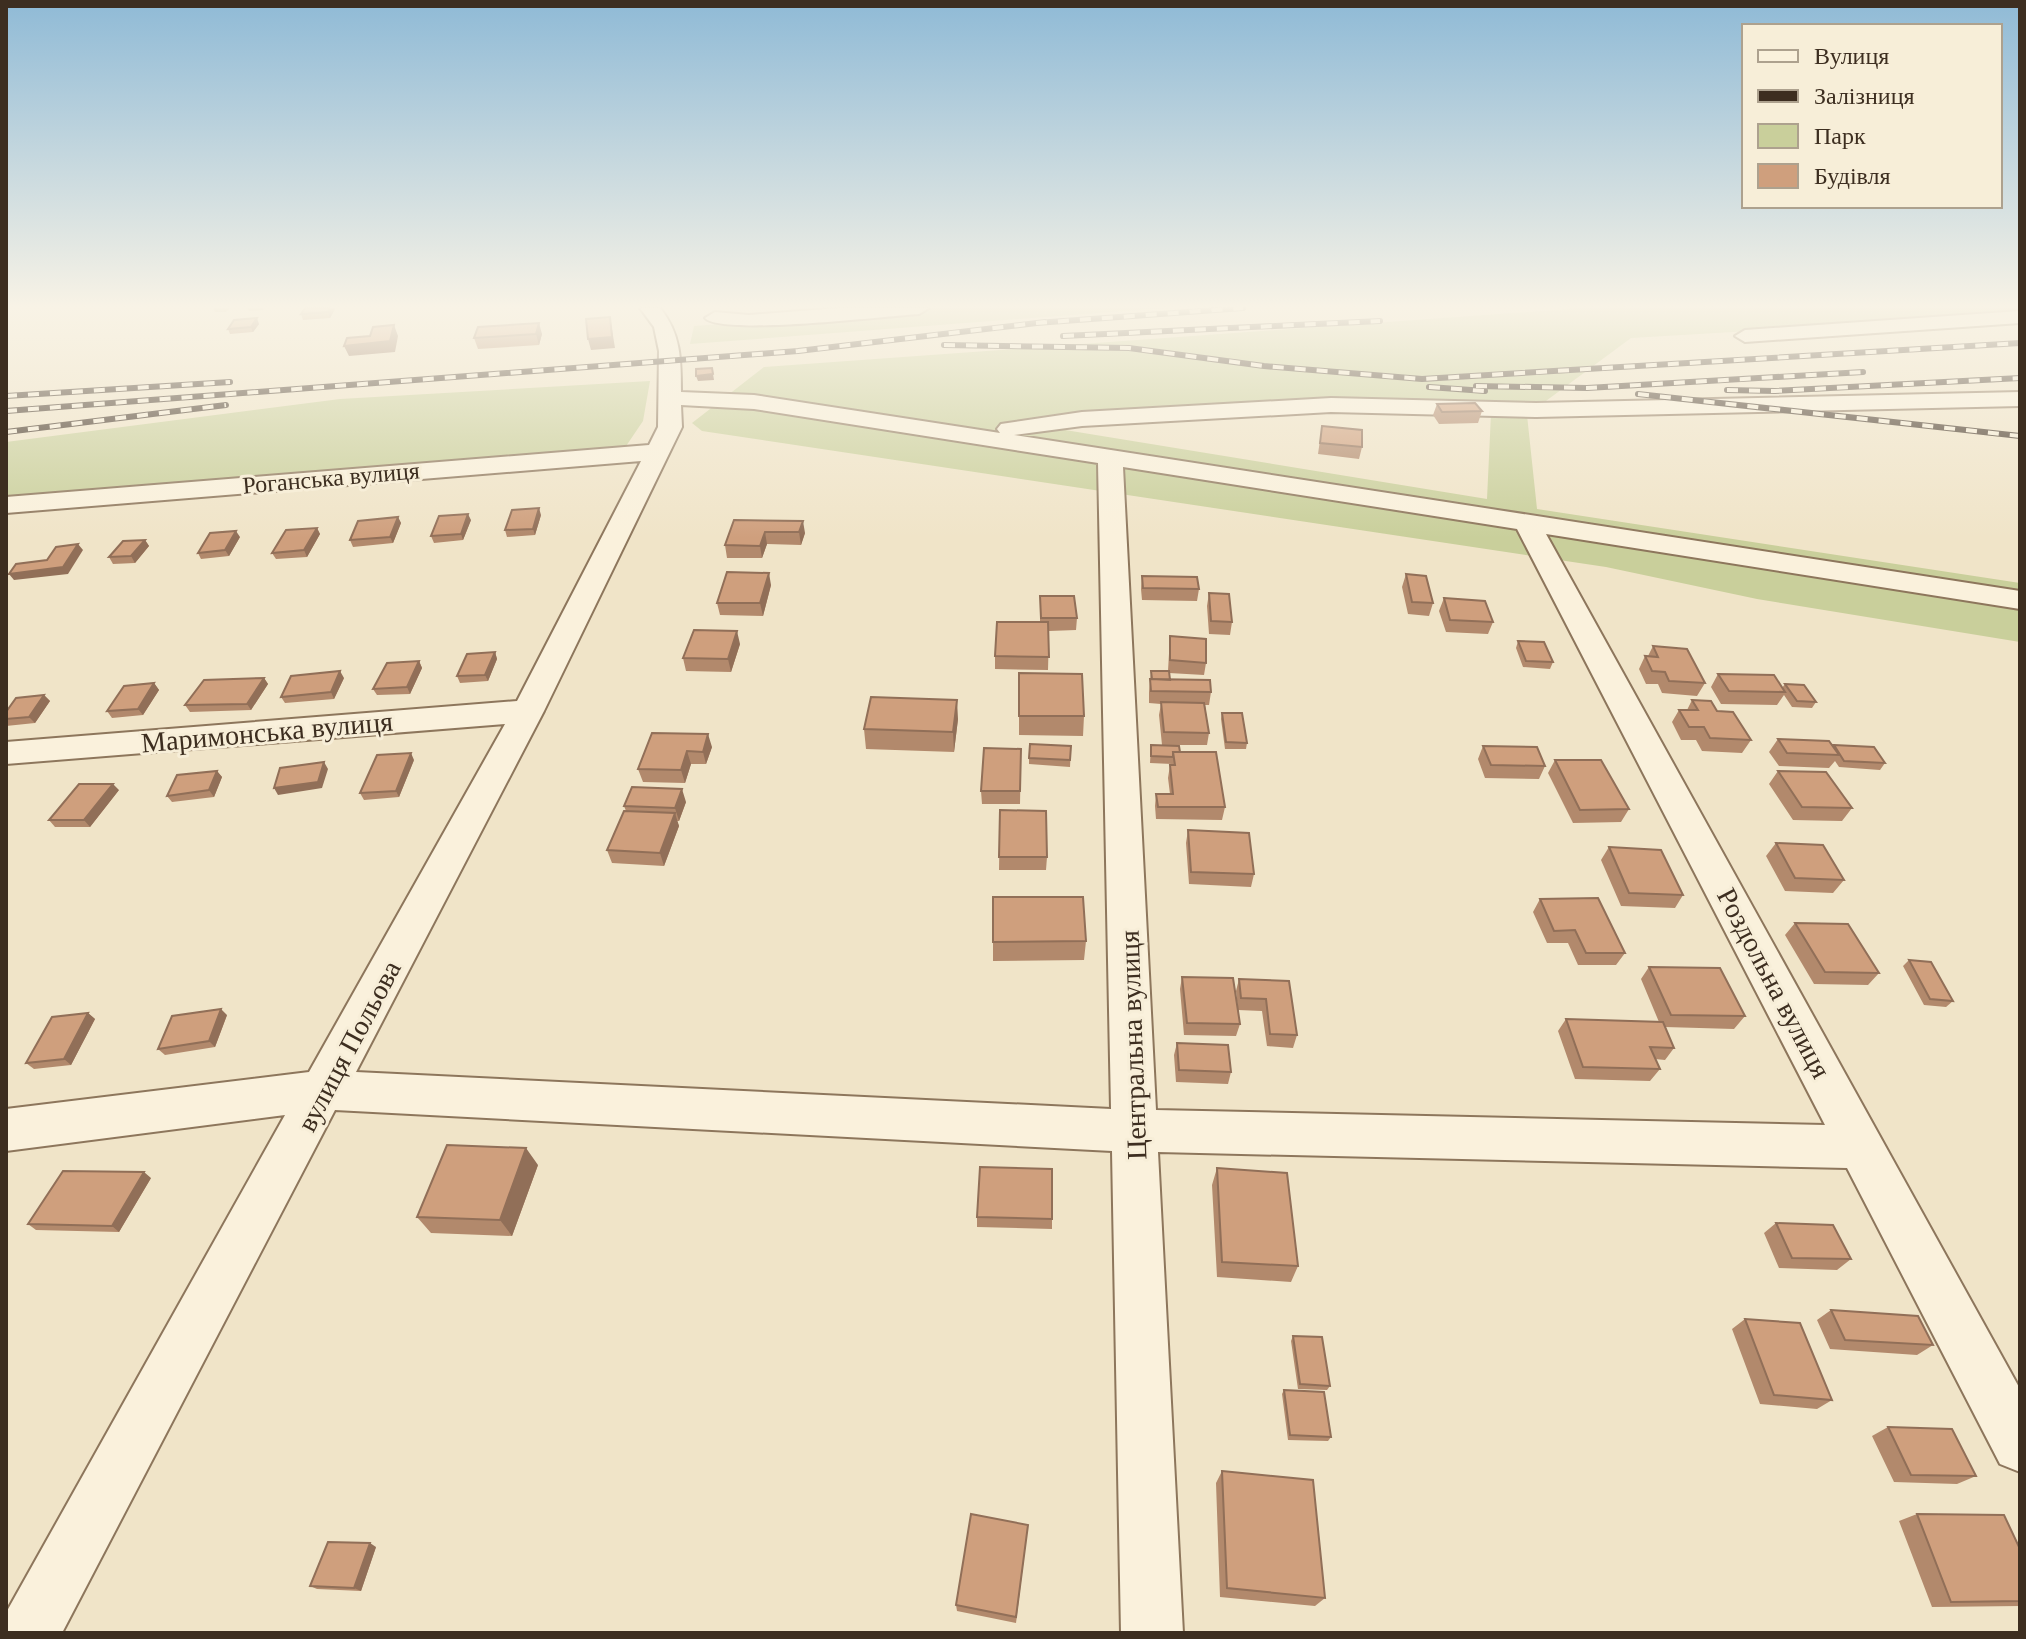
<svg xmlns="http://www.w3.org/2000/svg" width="2026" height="1639" viewBox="0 0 2026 1639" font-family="Georgia,serif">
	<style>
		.green { fill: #c9cf9b; fill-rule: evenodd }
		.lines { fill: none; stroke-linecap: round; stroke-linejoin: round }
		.minor-casing { stroke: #8d765c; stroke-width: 4 }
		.minor { fill: #faf1dc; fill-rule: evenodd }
		.rail-casing { stroke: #3d2e20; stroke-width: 6 }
		.rail { stroke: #f7eed8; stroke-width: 4; stroke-dasharray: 11; stroke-linecap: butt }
		.wall { fill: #b2896c }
		.shaded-wall { fill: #916f58 }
		.building { fill: #cf9f7d; stroke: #916f58; stroke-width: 2 }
		.labels { text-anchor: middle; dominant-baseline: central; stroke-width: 6; stroke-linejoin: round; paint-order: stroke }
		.far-street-label { font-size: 24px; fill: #3d2e20; stroke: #f7eed8 }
		.street-label { font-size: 28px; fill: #3d2e20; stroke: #f7eed8 }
	</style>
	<rect width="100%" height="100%" fill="#f0e4c8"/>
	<path class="green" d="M924,308H1164L690,344L694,326Z
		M1582,308H2020V315L1631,338L1527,415L1537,509L2020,583V642L1757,599L1606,567L702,431L692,423L764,367ZM1333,409L1491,414L1487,499L1059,429L1051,416Z
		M650,381L643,421L620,455L6,505V442L340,399Z"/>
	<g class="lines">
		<g class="minor-casing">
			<path id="minor" d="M640,308H660C681,334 681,359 681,392L754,395L1000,433L997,429L1001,424L1082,412L1331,398L1536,403L2020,392V406L1536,417L1331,412L1082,426L1014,435L2020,591V609L1546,534L2020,1389V1472L2000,1464L1847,1168L1158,1152L1183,1633H1121L1112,1151L335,1110L62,1633H6L7,1611L285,1115L6,1151V1109L309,1072L505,724L6,764V742L517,701L641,461L6,513V497L649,445L658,427L659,351L654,327ZM681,405L754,409L1098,463L1111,1109L356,1072L544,711L682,427ZM1123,467L1517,529L1825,1125L1156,1110Z
				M839,308H929L919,314C886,316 721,336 705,318L715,312L749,315Z
				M2020,311V323L1745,342L1735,336L1745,330Z"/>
		</g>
		<use href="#minor" class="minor"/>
		<g class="rail-casing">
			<path id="rail" d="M1036,323L1243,308
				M1063,336L1380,321
				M944,345L1129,348L1264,366L1422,379L2020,343
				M1476,386L1587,388L1863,372
				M1429,387L1485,391
				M1727,390L1775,391L2020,378
				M1638,394L2020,436
				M6,396L230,382
				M6,411L798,351L1045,322
				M6,432L226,405"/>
		</g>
		<use href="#rail" class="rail"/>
	</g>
	<path class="wall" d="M213,308H230L226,312H215Z
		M248,308H264L263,310L249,311Z
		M305,308H335V309L330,318L303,320L301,314Z
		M259,324L253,332L230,334L228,329Z
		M542,334L539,345L478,349L474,338Z
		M1437,404L1482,411L1478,423L1439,424L1433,415Z
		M1322,426L1362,447L1359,459L1318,454Z
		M541,515L535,535L507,537L505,530Z
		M398,517L401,523L393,543L353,547L350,540Z
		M471,520L463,540L434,543L431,536Z
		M734,520L805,533L801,545L767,544L762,558H727L725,545Z
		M317,528L320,534L307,557L276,559L272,553Z
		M240,537L229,556L201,559L198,553Z
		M145,540L149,546L135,563L113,564L109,557Z
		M1406,574L1433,603L1429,616L1408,614L1402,587Z
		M1142,576L1199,589L1197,601L1142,600L1141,589Z
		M771,585L763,616L720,615L717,603Z
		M1209,593L1232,622L1230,635L1209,634L1207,606Z
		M1040,596L1077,618L1076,630L1049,631L1048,670L995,669V656L1040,622Z
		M1444,598L1493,622L1488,634L1446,632L1439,611Z
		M1170,636L1206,663L1204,675L1169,673L1170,680L1211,692L1209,705H1205L1209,733L1207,745H1162L1159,715L1161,704L1149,703V692L1151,671H1168Z
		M1518,641L1553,662L1550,669L1523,667L1516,648Z
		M740,644L731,672L686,671L683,658Z
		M1653,646L1705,683L1697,696L1662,693L1658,684H1646L1639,669L1645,656H1648Z
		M495,652L497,659L488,681L460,683L457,676Z
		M419,661L422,668L410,694L377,695L373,689Z
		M1019,673L1084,716L1083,736L1019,735Z
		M1718,674L1782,688L1785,684L1816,702L1812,708L1792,707L1784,695L1777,705L1721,704L1711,687Z
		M264,678L268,684L251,710L190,712L185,705Z
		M344,678L334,699L285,703L281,697Z
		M154,683L159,690L143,715L112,718L107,711Z
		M44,695L50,701L35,723L6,726V712Z
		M1692,700L1717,711L1751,740L1742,753L1702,751L1696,740H1681L1672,722L1679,710H1687Z
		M1222,713L1247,743L1246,749H1225L1221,719Z
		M958,719L954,752L866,749L864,729Z
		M652,733L712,747L706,764H691L685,783L643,782L638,769Z
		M1778,739L1832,746L1834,745L1885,763L1880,770L1839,767L1835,761L1829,768L1779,766L1769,752Z
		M1151,745L1180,752L1225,807L1222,820L1156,819L1155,806L1156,794H1170L1168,778L1170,765H1172V764L1150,763Z
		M1071,746L1070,767L1029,764V758Z
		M1483,746L1545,766L1539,779L1485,778L1478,759Z
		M1021,749L1020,804H982L981,791Z
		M414,760L399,797L364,800L360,793Z
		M1555,760L1629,809L1621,822L1573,823L1548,773Z
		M217,771L222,777L214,797L172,802L167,796Z
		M1778,771L1852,808L1842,821L1793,820L1769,784Z
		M119,790L90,827H55L49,820Z
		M686,802L679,821H677L679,826L664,866L612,863L607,850L626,811L624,806Z
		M1000,810L1047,857L1046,870H999Z
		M1188,830L1254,874L1251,887L1189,884L1186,843Z
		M1776,843L1844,880L1833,893L1785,891L1766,856Z
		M1609,847L1683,895L1675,908L1621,906L1601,860Z
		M993,897L1086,941L1084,960L993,961Z
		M1540,899L1625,953L1616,965H1578L1568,943H1547L1533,912Z
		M1795,923L1879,973L1868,985L1814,984L1785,935Z
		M1909,960L1953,1001L1946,1007L1924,1005L1903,966Z
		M1649,967L1745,1016L1734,1029L1665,1027L1674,1048L1665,1060L1655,1059L1660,1069L1650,1081L1575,1079L1558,1031L1566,1019L1659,1022L1641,979Z
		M1182,977L1240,1024L1236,1036L1184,1035L1180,989Z
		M1239,979L1289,981L1297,1035L1293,1048L1267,1046L1262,1011L1238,1010L1236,991Z
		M88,1013L95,1019L71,1065L34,1069L26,1063Z
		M227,1015L215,1047L165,1055L158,1049Z
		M1177,1043L1231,1072L1228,1084L1176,1082L1174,1055Z
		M538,1165L512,1236L431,1233L417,1217Z
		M1217,1168L1298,1266L1291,1282L1217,1277L1212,1185Z
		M151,1178L119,1232L36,1230L28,1224Z
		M977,1217L1052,1219V1229L977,1227Z
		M1776,1223L1851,1259L1837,1270L1779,1268L1764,1233Z
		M1831,1310L1933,1345L1917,1355L1830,1349L1817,1320Z
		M1745,1319L1832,1400L1817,1409L1760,1404L1732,1329Z
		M1293,1336L1330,1386L1327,1390L1298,1389L1291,1341Z
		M1284,1390L1331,1437L1328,1441L1288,1440L1282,1394Z
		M1888,1427L1976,1476L1957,1484L1894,1482L1872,1436Z
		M1222,1471L1325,1598L1315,1606L1220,1597L1216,1483Z
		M1917,1514L2020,1549V1606L1932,1607L1899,1521Z
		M1028,1525L1016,1623L957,1611L956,1605Z
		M376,1547L361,1591L317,1589L310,1586Z"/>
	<path class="shaded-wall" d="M330,308L335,309L330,318L328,312Z
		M610,317L615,348L591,350L588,339Z
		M257,318L259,324L253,332L251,327Z
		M539,323L542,334L539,345L536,334Z
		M394,325L398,336L395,352L349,356L344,346L390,341Z
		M713,374L714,380L698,381L696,376Z
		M539,508L541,515L535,535L533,529Z
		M468,514L471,520L463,540L461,534Z
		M398,517L401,523L393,543L390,537Z
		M803,521L805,533L801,545L799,532Z
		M317,528L320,534L307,557L304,550Z
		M236,531L240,537L229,556L225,550Z
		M765,532L767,544L762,558L760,546Z
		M145,540L149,546L135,563L131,556Z
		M78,544L83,550L68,574L14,580L9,574L63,567Z
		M769,573L771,585L763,616L760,603Z
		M737,631L740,644L731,672L728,659Z
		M495,652L497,659L488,681L485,675Z
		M419,661L422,668L410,694L407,687Z
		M340,671L344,678L334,699L331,692Z
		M264,678L268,684L251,710L247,704Z
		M154,683L159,690L143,715L138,709Z
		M44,695L50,701L35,723L29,717Z
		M957,700L958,719L954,752L953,732Z
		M708,734L712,747L706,764L703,752Z
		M687,751L691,764L685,783L681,770Z
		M411,753L414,760L399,797L396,791Z
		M324,762L328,769L322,788L278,795L274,788Z
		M217,771L222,777L214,797L209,790Z
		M113,784L119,790L90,827L84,820Z
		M682,789L686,802L679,821L675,808Z
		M675,813L679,826L664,866L660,853Z
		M221,1009L227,1015L215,1047L209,1041Z
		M88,1013L95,1019L71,1065L64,1059Z
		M526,1148L538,1165L512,1236L500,1220Z
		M144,1172L151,1178L119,1232L112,1226Z
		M370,1543L376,1547L361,1591L354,1588Z"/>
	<path class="building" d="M305,308H330L328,312L301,314Z
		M610,317L612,337L588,339L586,319Z
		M257,318L251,327L228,329L234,320Z
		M539,323L536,334L474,338L478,327Z
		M394,325L390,341L344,346L347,338L370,336L373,327Z
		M712,368L713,374L696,376V369Z
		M1475,403L1482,411L1442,412L1437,404Z
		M1322,426L1362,430V447L1320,443Z
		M539,508L533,529L505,530L512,510Z
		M468,514L461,534L431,536L439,516Z
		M398,517L390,537L350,540L358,521Z
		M734,520L803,521L799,532H765L760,546L725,545Z
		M317,528L304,550L272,553L286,530Z
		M236,531L225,550L198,553L210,533Z
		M145,540L131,556L109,557L123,541Z
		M78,544L63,567L9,574L16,564L47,560L56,547Z
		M727,572L769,573L760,603H717Z
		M1406,574L1426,576L1433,603L1412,602Z
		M1142,576L1197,577L1199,589L1143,588Z
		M1209,593L1229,594L1232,622L1211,621Z
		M1040,596H1074L1077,618H1041Z
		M1444,598L1485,601L1493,622L1450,620Z
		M997,622H1048L1049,657L995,656Z
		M694,630L737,631L728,659L683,658Z
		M1170,636L1206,639V663L1170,660Z
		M1518,641L1544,642L1553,662L1526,661Z
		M1653,646L1687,649L1705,683L1669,681L1665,672L1652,671L1645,656L1658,657Z
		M495,652L485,675L457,676L467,654Z
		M419,661L407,687L373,689L387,663Z
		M340,671L331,692L281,697L291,676Z
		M1151,671H1169L1170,680L1152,679Z
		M1019,673L1082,674L1084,716H1019Z
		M1718,674L1774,675L1785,692L1729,691Z
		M264,678L247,704L185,705L204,680Z
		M1150,679L1210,680L1211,692L1151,691Z
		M154,683L138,709L107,711L124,686Z
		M1785,684L1804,685L1816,702L1797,701Z
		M44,695L29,717L6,719V712L16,698Z
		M871,697L957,700L953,732L864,729Z
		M1692,700L1711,701L1717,711L1733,712L1751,740L1710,738L1704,727H1689L1679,710H1698Z
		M1161,702L1204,703L1209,733L1164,732Z
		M1222,713H1242L1247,743L1226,742Z
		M652,733L708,734L703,752L687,751L681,770L638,769Z
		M1778,739L1829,741L1839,755L1787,753Z
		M1030,744L1071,746L1070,760L1029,758Z
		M1151,745L1179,746L1180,752H1173V757L1151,756Z
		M1834,745L1874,747L1885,763L1844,761Z
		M1483,746L1537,747L1545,766L1491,765Z
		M984,748L1021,749L1020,791H981Z
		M1173,752H1216L1225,807H1158L1156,794H1173L1170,765H1175Z
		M411,753L396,791L360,793L377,755Z
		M1555,760H1601L1629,809L1580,810Z
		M324,762L318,782L274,788L280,768Z
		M217,771L209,790L167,796L177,775Z
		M1778,771L1826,772L1852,808L1802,807Z
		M79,784H113L84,820H49Z
		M632,787L682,789L675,808L624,806Z
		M1000,810L1046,811L1047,857H999Z
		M624,811L675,813L660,853L607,850Z
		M1188,830L1249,833L1254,874L1191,872Z
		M1776,843L1823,845L1844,880L1795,878Z
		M1609,847L1661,850L1683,895L1629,893Z
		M993,897H1083L1086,941L993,942Z
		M1598,898L1625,953H1586L1575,930L1554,931L1540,899Z
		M1795,923L1848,924L1879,973L1825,972Z
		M1909,960L1931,962L1953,1001L1930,999Z
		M1649,967L1720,968L1745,1016L1671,1015Z
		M1182,977L1233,978L1240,1024L1187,1023Z
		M1239,979L1289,981L1297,1035L1270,1034L1266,999L1241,998Z
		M221,1009L209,1041L158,1049L172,1016Z
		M88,1013L64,1059L26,1063L52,1017Z
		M1566,1019L1663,1022L1674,1048L1650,1047L1660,1069L1583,1067Z
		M1177,1043L1228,1045L1231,1072L1179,1070Z
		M447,1145L526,1148L500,1220L417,1217Z
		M980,1167L1052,1169V1219L977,1217Z
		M1217,1168L1287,1173L1298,1266L1222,1262Z
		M63,1171L144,1172L112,1226L28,1224Z
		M1776,1223L1833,1225L1851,1259L1792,1258Z
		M1831,1310L1918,1316L1933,1345L1845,1340Z
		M1745,1319L1800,1323L1832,1400L1774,1395Z
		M1293,1336L1322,1337L1330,1386L1300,1384Z
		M1284,1390L1324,1392L1331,1437L1290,1435Z
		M1888,1427L1952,1429L1976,1476L1911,1475Z
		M1222,1471L1313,1480L1325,1598L1227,1588Z
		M971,1514L1028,1525L1016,1617L956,1605Z
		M1917,1514L2004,1515L2020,1549V1601L1951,1602Z
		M328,1542L370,1543L354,1588L310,1586Z"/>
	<linearGradient id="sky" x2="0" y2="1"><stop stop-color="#8fbad6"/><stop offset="0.57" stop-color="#f8f3e6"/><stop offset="1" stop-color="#f8f3e6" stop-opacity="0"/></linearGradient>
	<rect width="2026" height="538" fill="url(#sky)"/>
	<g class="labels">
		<g class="far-street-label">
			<text transform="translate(331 478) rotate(-5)">Роганська вулиця</text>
		</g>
		<g class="street-label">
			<text transform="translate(267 732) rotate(-5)">Маримонська вулиця</text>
			<text transform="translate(1774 983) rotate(62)">Роздольна вулиця</text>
			<text transform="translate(1133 1045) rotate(-92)">Центральна вулиця</text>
			<text transform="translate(349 1046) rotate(-62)">вулиця Польова</text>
		</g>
	</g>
	<rect width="2026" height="1639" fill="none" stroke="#3d2e20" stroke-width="16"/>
	<rect x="1742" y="24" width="260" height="184" fill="#f7eed8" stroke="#ada18e" stroke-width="2"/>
	<rect x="1758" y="50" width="40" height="12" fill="#faf1dc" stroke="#ada18e" stroke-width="2"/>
	<text x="1814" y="64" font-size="24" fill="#3d2e20">Вулиця</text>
	<rect x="1758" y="90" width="40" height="12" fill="#3d2e20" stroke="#ada18e" stroke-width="2"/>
	<text x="1814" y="104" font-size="24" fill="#3d2e20">Залізниця</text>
	<rect x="1758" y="124" width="40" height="24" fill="#c9cf9b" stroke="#ada18e" stroke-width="2"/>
	<text x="1814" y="144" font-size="24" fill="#3d2e20">Парк</text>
	<rect x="1758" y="164" width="40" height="24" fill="#cf9f7d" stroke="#ada18e" stroke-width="2"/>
	<text x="1814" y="184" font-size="24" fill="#3d2e20">Будівля</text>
</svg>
